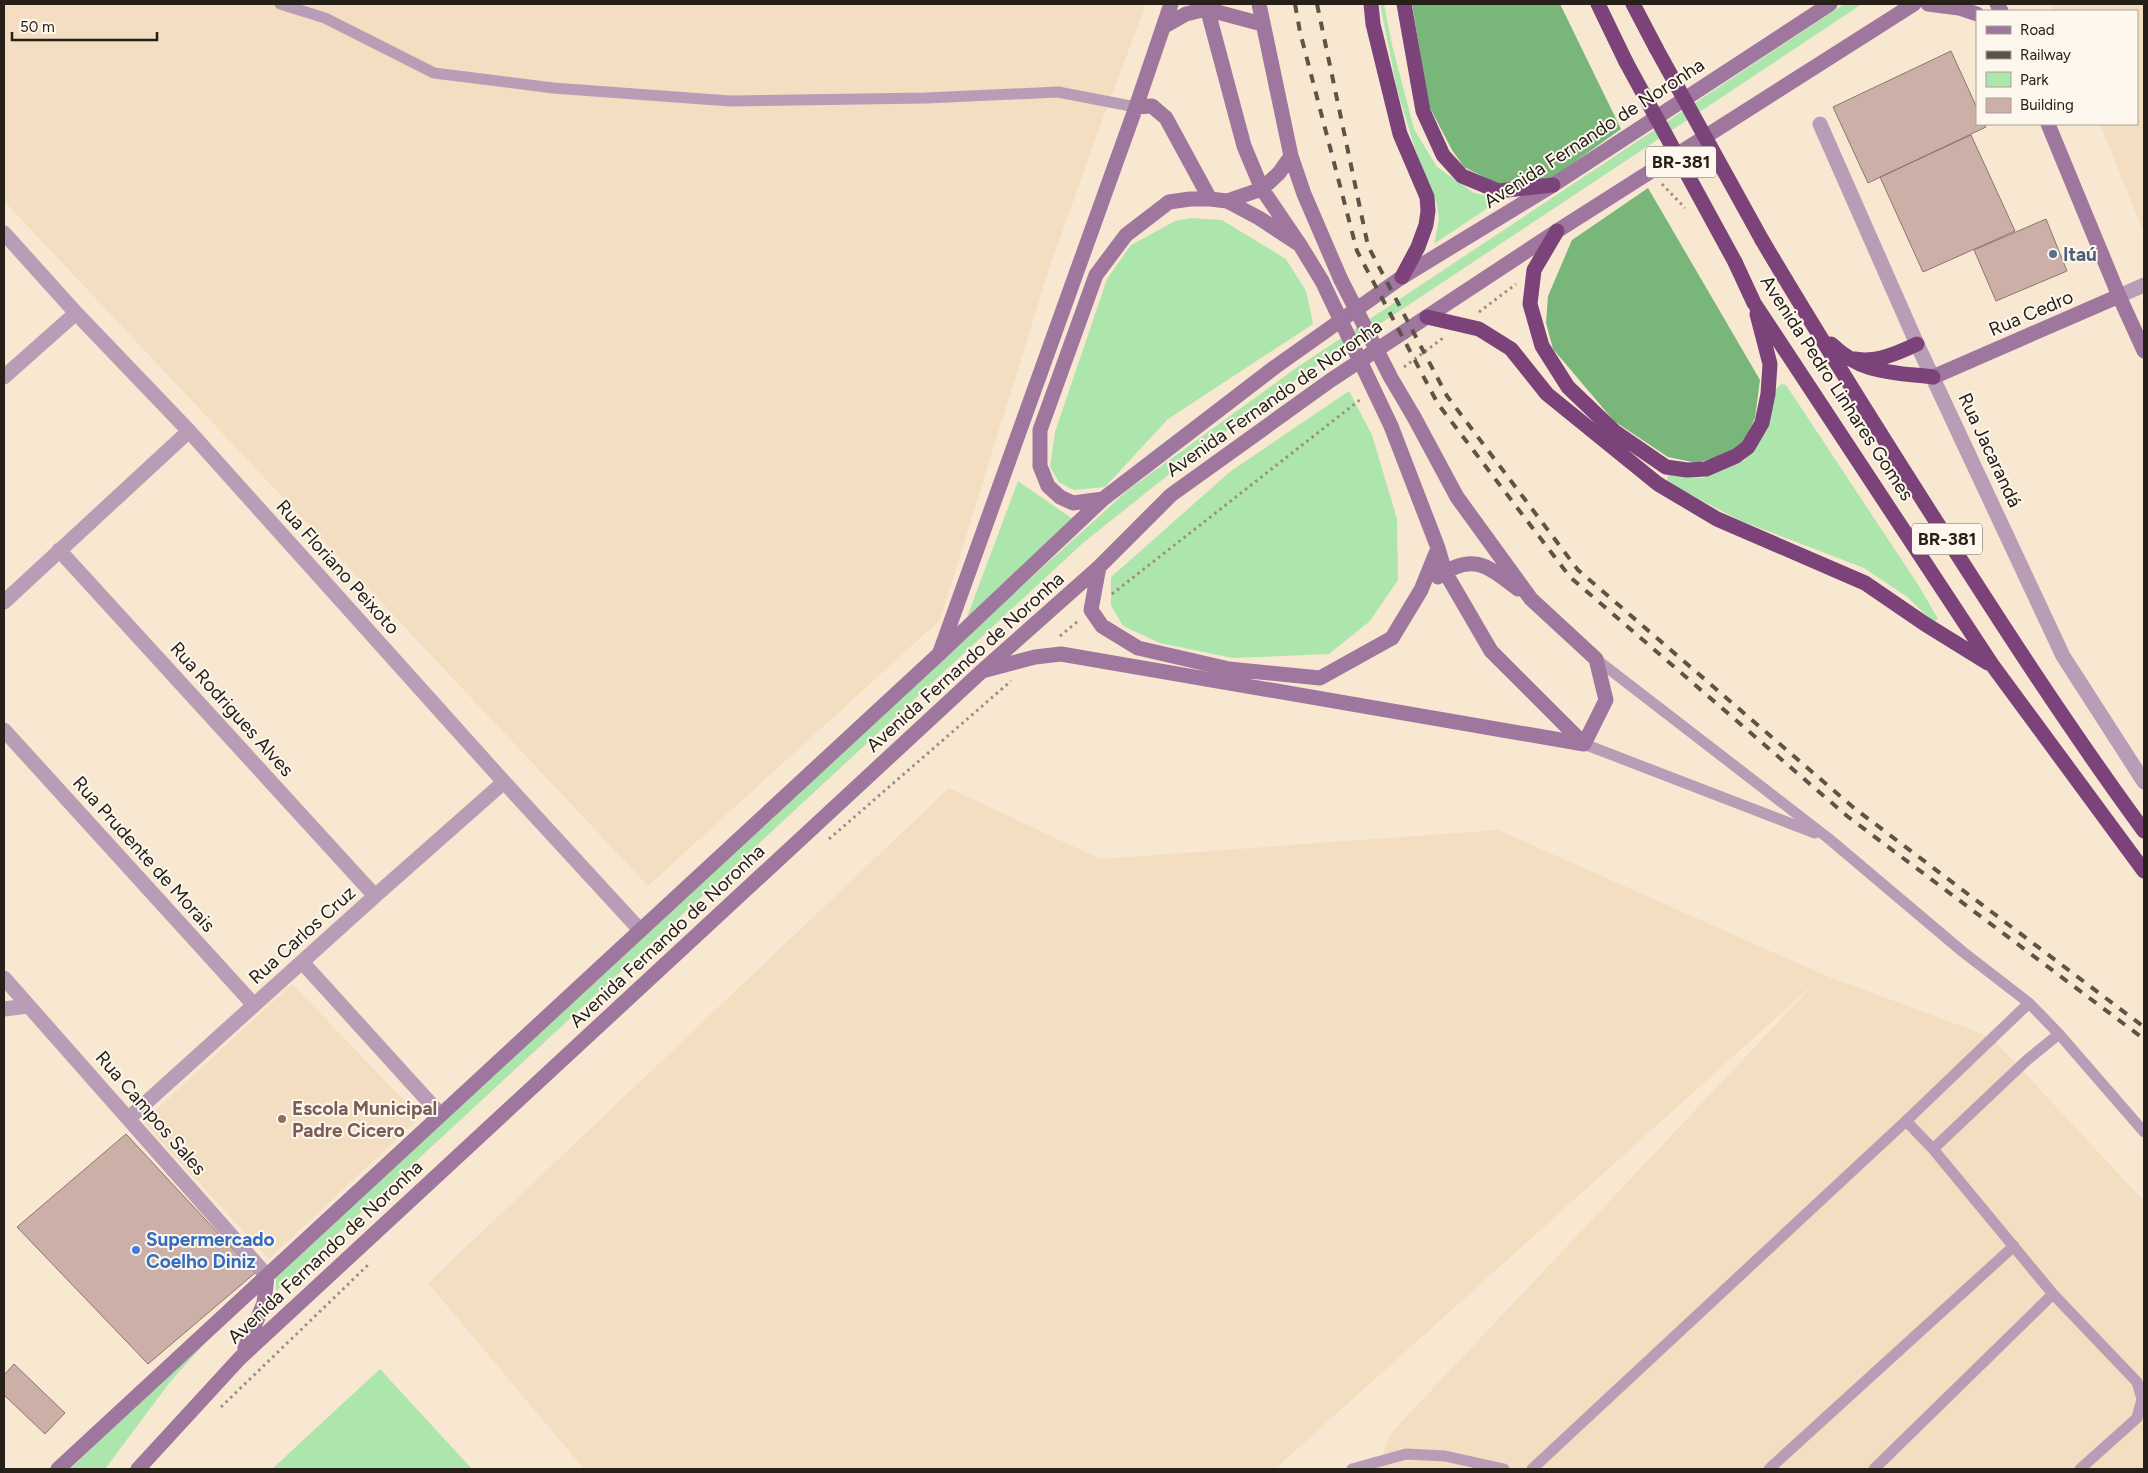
<svg xmlns="http://www.w3.org/2000/svg" width="2148" height="1473" viewBox="0 0 2148 1473" font-family="Figtree,sans-serif">
	<style>
		.built { fill: #f3dec1 }
		.green { fill: #ace6ac }
		.forest { fill: #78b779 }
		.building { fill: #ccb0a8; stroke: #8f756e }
		.lines { fill: none; stroke-linecap: round; stroke-linejoin: round }
		.path { stroke: #9a8f7e; stroke-width: 3; stroke-dasharray: 2.5 4; stroke-linecap: butt }
		.lane { stroke: #b99db7; stroke-width: 11 }
		.street { stroke: #b99db7; stroke-width: 15 }
		.secondary { stroke: #9f779e; stroke-width: 15 }
		.highway { stroke: #7c437b; stroke-width: 15 }
		.rail { stroke: #5d5449; stroke-width: 4; stroke-dasharray: 9 9; stroke-linecap: butt }
		.secondary-bridge { stroke: #9f779e; stroke-width: 15 }
		.highway-bridge { stroke: #7c437b; stroke-width: 15 }
		.service-dot { fill: #5c6f8a; stroke: #fdf7ee; stroke-width: 2 }
		.education-dot { fill: #8d6e63; stroke: #fdf7ee; stroke-width: 2 }
		.shop-dot { fill: #3f7fe0; stroke: #fdf7ee; stroke-width: 2 }
		.labels { text-anchor: middle; dominant-baseline: central; stroke-width: 4; stroke-linejoin: round; paint-order: stroke }
		.shield { fill: #fdf7ee; stroke: #666058; stroke-width: 1 }
		.shield-label { font-size: 18px; font-weight: bold; fill: #262018 }
		.street-label { font-size: 19px; fill: #262018; stroke: #fdf7ee }
		.service-label { font-size: 19px; font-weight: bold; fill: #4e5e75; stroke: #fdf7ee; text-anchor: start }
		.education-label { font-size: 19px; font-weight: bold; fill: #785e54; stroke: #fdf7ee; text-anchor: start }
		.shop-label { font-size: 19px; font-weight: bold; fill: #366cbe; stroke: #fdf7ee; text-anchor: start }
	</style>
	<rect width="100%" height="100%" fill="#f8e8d1"/>
	<path class="built" d="M4,4H1145L1142,15L1103,118L1050,266L940,620L648,886L4,201Z
		M2050,4H2144V233L2100,124H2137V11H2053Z
		M949,788L1100,859L1498,830L1824,975L1991,1037L2144,1201V1469H1378L1390,1434L1817,981L1275,1469H584L428,1283Z
		M292,984L420,1117L269,1259L143,1122Z"/>
	<path class="green" d="M1380,4H1384L1392,45L1414,129L1437,167L1474,193L1501,199L1434,244L1439,219L1437,205L1415,149L1397,89Z
		M1844,4H1862L1294,381L1187,460L1083,543L276,1291V1275L1001,605L1128,490L1296,368Z
		M1191,218L1222,220L1286,259L1306,291L1313,324L1168,419L1105,487L1073,490L1059,482L1050,467L1055,432L1107,279L1131,245L1175,221Z
		M1781,384L1786,385L1919,586L1938,619L1933,622L1906,596L1864,568L1739,520L1678,488L1667,480L1668,475L1703,478L1745,460L1767,430L1776,389Z
		M1349,391L1372,435L1397,519L1398,580L1370,621L1329,654L1233,658L1160,643L1123,626L1111,605V577L1231,471Z
		M1018,481L1077,522L967,617Z
		M229,1316L170,1382L105,1469H70Z
		M380,1369L472,1469H272Z"/>
	<path class="forest" d="M1412,4H1560L1621,129L1541,186L1498,184L1464,167L1452,150L1429,106Z
		M1648,188L1760,380L1755,418L1744,442L1722,456L1697,463L1668,457L1614,421L1553,349L1546,323L1548,296L1572,240Z"/>
	<path class="building" d="M1951,51L1977,108V124H1984L1986,127L1868,183L1833,107Z
		M1971,135L2015,231L1923,272L1880,177Z
		M2046,219L2067,271L1996,301L1974,250Z
		M126,1134L255,1273L148,1364L17,1227Z
		M14,1364L65,1413L45,1434L4,1395V1375Z"/>
	<g class="lines">
		<path class="path" d="M1662,184L1685,208
			M1479,312L1516,284
			M1404,367L1443,338
			M1112,594L1361,399
			M1060,636L1078,621
			M829,839L1011,681
			M221,1407L369,1264"/>
		<path class="lane" d="M280,4L325,18L434,73L553,88L730,101L926,98L1058,92L1136,107
			M1596,659L1828,838L1963,952L2029,1003L2059,1034L2144,1132
			M1584,744L1815,833
			M1906,1121L1933,1149L2053,1294L2137,1382L2142,1399L2137,1418L2080,1469
			M1933,1149L2027,1060L2059,1034
			M1352,1469L1406,1454L1445,1456L1504,1469
			M1532,1469L1906,1121L2029,1003
			M1769,1469L2014,1246
			M1874,1469L2053,1294"/>
		<path class="street" d="M1820,124L1917,344L2063,656L2144,782
			M4,233L76,313L189,431L504,782L640,930
			M2119,296L2144,285
			M4,377L76,313
			M59,550L375,896
			M4,602L189,431
			M4,730L254,1005
			M302,962L440,1114
			M4,978L267,1276
			M4,1009L28,1006
			M129,1118L375,896L504,782"/>
		<path class="secondary" d="M1206,4L1244,146L1262,189L1300,245L1322,281
			M1259,4L1291,156L1304,194L1341,280
			M1928,4L1959,8L1977,14
			M1997,4L2001,11
			M1163,27L1186,14L1206,9L1262,24
			M1136,107L1152,106L1166,118L1210,199
			M2048,124L2119,296L2144,351
			M1227,201L1262,189L1279,173L1291,156
			M1933,377L2119,296
			M1414,417L1457,497L1531,599L1596,659L1606,700L1584,744
			M1391,426L1438,548L1445,572L1491,651L1584,744
			M1103,499L1073,503L1060,497L1048,486L1040,466V430L1096,275L1126,235L1169,202L1190,199H1210L1227,201L1259,218L1300,245
			M1099,567L1091,610L1102,626L1138,648L1229,669L1320,678L1392,638L1421,590L1438,548
			M1438,577C1473,551 1489,567 1518,589
			M940,652L1136,107L1171,4
			M986,670L1035,657L1061,654L1584,744
			M245,1348L264,1303L267,1276
			M58,1469L938,655L1103,499L1275,367L1402,277L1553,185L1830,4
			M138,1469L240,1358L982,671L1099,567L1171,495L1331,380L1557,231L1914,4"/>
		<path class="highway" d="M1371,4L1373,24L1400,134L1427,197L1428,211L1426,225L1418,247L1402,277
			M1404,4L1423,111L1443,155L1462,176L1498,191L1553,185
			M1598,4L1626,62
			M1633,4L1656,48
			M1557,231L1534,270L1530,304L1542,346L1568,387L1615,432L1666,467L1687,470L1706,469L1736,456L1748,447L1762,423L1768,394L1770,364L1757,314
			M1762,240C1815,330 1871,419 1927,507C1997,617 2067,726 2144,831
			M1735,262L1754,303L1993,666L2144,871
			M1427,317L1479,329L1511,349L1547,394L1658,484L1717,519L1865,583L1925,624L1988,663
			M1831,344C1862,374 1892,372 1933,377
			M1854,359C1876,363 1898,353 1917,344"/>
		<path class="rail" d="M1295,4L1300,32L1357,251L1438,404L1570,577L1847,816L2144,1039
			M1317,4L1368,246L1447,396L1578,570L1854,808L2144,1027"/>
		<path class="secondary-bridge" d="M1341,280L1391,378L1414,417
			M1322,281L1391,426"/>
		<path class="highway-bridge" d="M1656,48L1762,240
			M1626,62L1735,262"/>
	</g>
	<circle class="service-dot" cx="2053" cy="254" r="5"/>
	<circle class="education-dot" cx="282" cy="1119" r="5"/>
	<circle class="shop-dot" cx="136" cy="1250" r="5"/>
	<g class="labels">
		<g class="shield">
			<rect x="1646" y="146.5" width="70" height="31" rx="4"/>
			<rect x="1912" y="523.5" width="70" height="31" rx="4"/>
		</g>
		<g class="shield-label">
			<text x="1681" y="162">BR-381</text>
			<text x="1947" y="539">BR-381</text>
		</g>
		<g class="street-label">
			<text transform="translate(1594 133) rotate(-33)">Avenida Fernando de Noronha</text>
			<text transform="translate(2031 313) rotate(-23)">Rua Cedro</text>
			<text transform="translate(1837 388) rotate(57)">Avenida Pedro Linhares Gomes</text>
			<text transform="translate(1274 398) rotate(-35)">Avenida Fernando de Noronha</text>
			<text transform="translate(1990 450) rotate(65)">Rua Jacarandá</text>
			<text transform="translate(338 567) rotate(48)">Rua Floriano Peixoto</text>
			<text transform="translate(965 662) rotate(-42)">Avenida Fernando de Noronha</text>
			<text transform="translate(232 709) rotate(48)">Rua Rodrigues Alves</text>
			<text transform="translate(144 854) rotate(48)">Rua Prudente de Morais</text>
			<text transform="translate(302 935) rotate(-42)">Rua Carlos Cruz</text>
			<text transform="translate(667 936) rotate(-43)">Avenida Fernando de Noronha</text>
			<text transform="translate(151 1113) rotate(49)">Rua Campos Sales</text>
			<text transform="translate(325 1252) rotate(-43)">Avenida Fernando de Noronha</text>
		</g>
		<g class="service-label">
			<text x="2063" y="254">Itaú</text>
		</g>
		<g class="education-label">
			<text x="292" y="1108">Escola Municipal<tspan x="292" dy="22">Padre Cicero</tspan></text>
		</g>
		<g class="shop-label">
			<text x="146" y="1239">Supermercado<tspan x="146" dy="22">Coelho Diniz</tspan></text>
		</g>
	</g>
	<rect width="2148" height="1473" fill="none" stroke="#262018" stroke-width="10"/>
	<rect x="1976" y="10" width="162" height="115" fill="#fdf7ee" stroke="#a7a198"/>
	<rect x="1986" y="26" width="25" height="8" fill="#9f779e" stroke="#a7a198"/>
	<text x="2020" y="35" font-size="15" fill="#262018">Road</text>
	<rect x="1986" y="51" width="25" height="8" fill="#5d5449" stroke="#a7a198"/>
	<text x="2020" y="60" font-size="15" fill="#262018">Railway</text>
	<rect x="1986" y="72" width="25" height="15" fill="#ace6ac" stroke="#a7a198"/>
	<text x="2020" y="85" font-size="15" fill="#262018">Park</text>
	<rect x="1986" y="98" width="25" height="15" fill="#ccb0a8" stroke="#a7a198"/>
	<text x="2020" y="110" font-size="15" fill="#262018">Building</text>
	<path d="M12 32v8h145v-8" fill="none" stroke="#262018" stroke-width="2.5"/>
	<text x="20" y="32" font-size="15" fill="#262018" stroke="#fdf7ee" stroke-width="4" paint-order="stroke">50 m</text>
</svg>
